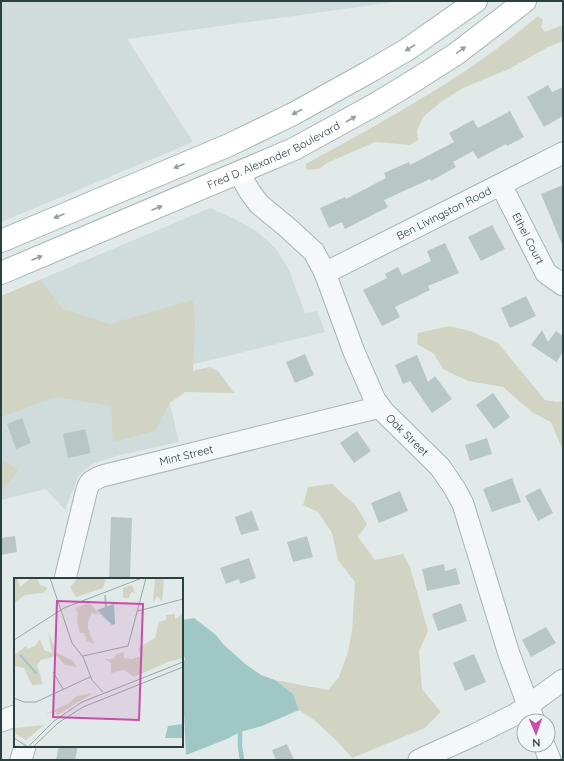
<svg xmlns="http://www.w3.org/2000/svg" width="564" height="761" viewBox="0 0 564 761" font-family="Quicksand,sans-serif">
	<style>
		.built { fill: #d0dbdb }
		.green { fill: #d1d3c3 }
		.water { fill: #9fc7c3 }
		.lines { fill: none; stroke-linecap: round; stroke-linejoin: round }
		.stream { stroke: #9fc7c3; stroke-width: 4.5 }
		.building { fill: #b9c6c6 }
		.minor-casing { stroke: #a7b4b3; stroke-width: 23 }
		.major-casing { stroke: #a2b5b4; stroke-width: 24 }
		.minor { stroke: #f4f8f8; stroke-width: 21 }
		.major { stroke: #fff; stroke-width: 22 }
		.oneway { fill: #95a0a0 }
		.labels { text-anchor: middle; dominant-baseline: central; stroke-width: 3; stroke-linejoin: round; paint-order: stroke }
		.street-label { font-size: 11px; fill: #2b4041; stroke: #f1f7f7 }
		.inset-river { fill: none; stroke: #9fc7c3; stroke-width: 2 }
		.inset-road { fill: none; stroke: #99a6a6; stroke-width: 1 }
		.view { fill: #c74eac; fill-opacity: 0.15; stroke: #c74eac; stroke-width: 2 }
		.inset-edge { fill: none; stroke: #2b4041; stroke-width: 2 }
	</style>
	<rect width="100%" height="100%" fill="#e2eae9"/>
	<path class="built" d="M1,1H401L127,39L193,142L1,222Z
		M210,208L233,218L258,232L277,250L289,270L305,313L317,311L325,332L162,372L179,442L120,455L92,464L79,475L65,510L46,489L1,500V296Z"/>
	<path class="green" d="M538,16L543,20L541,27L545,32L563,25V41L548,47L509,69L463,88L441,102L423,117L417,131L418,140L410,145L375,142L327,163L319,169L309,170L306,169V164C386,120 468,76 538,16Z
		M40,280L63,309L110,324L193,300L195,319L193,371L209,367L218,371L234,393L185,392L169,404L155,431L113,442L111,406L56,397L1,417V296Z
		M449,326L470,331L498,343L545,400L557,402L563,401V451L551,422L533,413L503,387L468,381L443,369L434,354L417,344L418,333Z
		M1,453L2,460L19,470L1,491Z
		M332,484L356,506L367,524L358,537L375,560L403,554L410,567L428,631L419,651L422,689L441,712L425,728L352,758L337,741L313,719L299,710L293,694L275,680L328,690L339,677L348,652L352,631L355,582L338,560L332,533L318,512L303,505L308,487Z"/>
	<path class="water" d="M194,618L216,635L223,644L244,663L261,675L275,680L293,694L299,710L262,726L240,732L227,739L186,755L182,669L185,658L182,654V620Z"/>
	<g class="lines">
		<path class="stream" d="M240,726V746L242,760"/>
	</g>
	<path class="building" d="M548,85L552,92L563,87V116L544,127L527,97Z
		M510,111L524,137L507,146L506,144L478,159L473,151L453,162L456,167L431,181L430,179L384,200L388,207L345,229L342,222L329,228L320,208L345,197L346,199L386,178L384,173L409,162L410,165L454,142L449,133L473,120L478,128Z
		M563,185V247L541,194Z
		M492,225L505,249L481,261L468,237Z
		M445,243L459,273L428,286L430,290L395,307L400,317L382,326L363,290L387,278L385,274L398,267L402,275L431,261L427,251Z
		M526,296L536,316L510,328L501,308Z
		M542,330L548,342L556,331L563,336V352L557,361L558,363L531,345Z
		M305,354L314,375L295,383L286,362Z
		M417,355L428,382L435,376L452,399L432,413L410,381L403,384L395,365Z
		M493,393L510,417L494,429L476,405Z
		M22,418L31,443L16,449L7,424Z
		M85,429L91,453L68,458L63,434Z
		M357,431L371,451L354,463L340,443Z
		M487,438L492,454L470,461L465,445Z
		M512,478L521,502L492,512L483,489Z
		M540,488L553,513L538,521L525,496Z
		M400,491L408,511L379,523L371,503Z
		M252,511L259,530L241,535L235,517Z
		M111,517L132,518L130,579H109Z
		M15,536L17,552L1,555V538Z
		M307,536L313,557L293,562L287,542Z
		M249,558L256,578L240,584L239,579L226,584L220,568Z
		M444,564L445,571L456,568L460,584L427,591L422,569Z
		M461,603L467,621L438,631L432,614Z
		M546,627L556,643L531,657L522,640Z
		M474,654L486,682L465,691L453,663Z
		M287,744L294,760H276L272,750Z
		M59,746H78L75,760H56Z"/>
	<g class="lines">
		<g class="minor-casing">
			<g id="minor">
				<path id="s1" d="M239,173L250,192L259,204L288,228L314,252L325,273L354,352L375,400L384,412L440,467L455,489L463,504L509,654L534,721"/>
				<path id="s2" d="M501,185L546,273L563,285"/>
				<path id="s3" d="M325,273L563,153"/>
				<path id="s4" d="M65,579L86,493C89,481 91,481 102,476L380,407"/>
				<path d="M1,721L15,716"/>
				<path d="M544,745L550,760"/>
				<path d="M21,760L25,746"/>
				<path d="M419,760L474,735L516,714L563,680"/>
			</g>
		</g>
		<g class="major-casing">
			<g id="major">
				<path d="M1,241L229,145L293,114L367,73L408,49L476,1"/>
				<path id="s5" d="M1,273L294,149L376,104L412,82L456,54L525,1"/>
			</g>
		</g>
		<use href="#minor" class="minor"/>
		<use href="#major" class="major"/>
	</g>
	<defs><path id="oneway-solid" d="M-6-.8H1V-3.2L6.5 0L1 3.2V.8H-6Z"/></defs>
	<g class="oneway">
		<use href="#oneway-solid" transform="translate(410 48) rotate(147)"/>
		<use href="#oneway-solid" transform="translate(461 50) rotate(-36)"/>
		<use href="#oneway-solid" transform="translate(297 112) rotate(152)"/>
		<use href="#oneway-solid" transform="translate(351 119) rotate(-30)"/>
		<use href="#oneway-solid" transform="translate(179 166) rotate(157)"/>
		<use href="#oneway-solid" transform="translate(157 208) rotate(-23)"/>
		<use href="#oneway-solid" transform="translate(59 216) rotate(157)"/>
		<use href="#oneway-solid" transform="translate(37 258) rotate(-23)"/>
	</g>
	<g class="labels">
		<g class="street-label">
			<text stroke="none"><textPath href="#s5" startOffset="297">Fred D. Alexander Boulevard</textPath></text>
			<text stroke="none"><textPath href="#s3" startOffset="133">Ben Livingston Road</textPath></text>
			<text stroke="none"><textPath href="#s2" startOffset="60">Ethel Court</textPath></text>
			<text stroke="none"><textPath href="#s1" startOffset="318">Oak Street</textPath></text>
			<text stroke="none"><textPath href="#s4" startOffset="200">Mint Street</textPath></text>
		</g>
	</g>
	<g transform="translate(14 578)">
		<rect width="169" height="169" fill="#e2eae9"/>
		<path d="M0,0H3L6,9L17,0H23L26,7L34,10L29,15L11,17L0,25ZM64,0H92L89,10L62,19L56,9ZM141,0L150,2L148,23L143,18L139,25ZM118,7L121,15L117,14L115,20H109V10ZM75,24L86,37L78,35L74,44V51L80,66L73,63L70,55H66L63,44L64,35L61,31ZM161,36V41L169,36V80L154,84L120,99L110,92L97,95V85L91,81H99L103,76L110,74V80L118,81L127,78L124,70L141,60L145,44L152,42V37ZM34,53L43,75L59,83L63,89L51,87L43,78L27,82L23,87L29,106L18,107L10,90L0,88V77L12,68L14,71L21,68L26,61L30,72L38,75ZM79,115L43,137L42,134L31,136L54,126L63,118ZM30,147L12,162L0,155V150Z" fill="#d1d3c3"/>
		<path d="M100,26L101,46L98,47L83,32ZM169,146V160H151L154,148Z" fill="#9fc7c3"/>
		<path class="inset-river" d="M91,17L92,29M6,77L23,96"/>
		<path class="inset-road" d="M36,0L58,65L69,79L78,102L89,114M124,33L169,21M0,62L50,30L128,0M69,78L114,68L132,0M39,94L49,111M0,120L10,124H22L76,99M0,160L14,169M14,169L40,143L68,124L169,84M19,169L44,145L69,129L169,89"/>
		<path class="view" d="M43,23L129,26L125,142L39,139Z"/>
		<rect width="169" height="169" class="inset-edge"/>
	</g>
	<rect width="564" height="761" fill="none" stroke="#2b4041" stroke-width="4"/>
	<g transform="translate(536 733) rotate(178)"><circle r="19" fill="#f1f7f7" stroke="#a2aeae"/>
	<path d="M0-3L7 15L0 10L-7 15Z" fill="#c74eac"/>
	<text y="-6" font-size="11" font-weight="bold" text-anchor="middle" fill="#2b4041">N</text>
	</g>
</svg>
